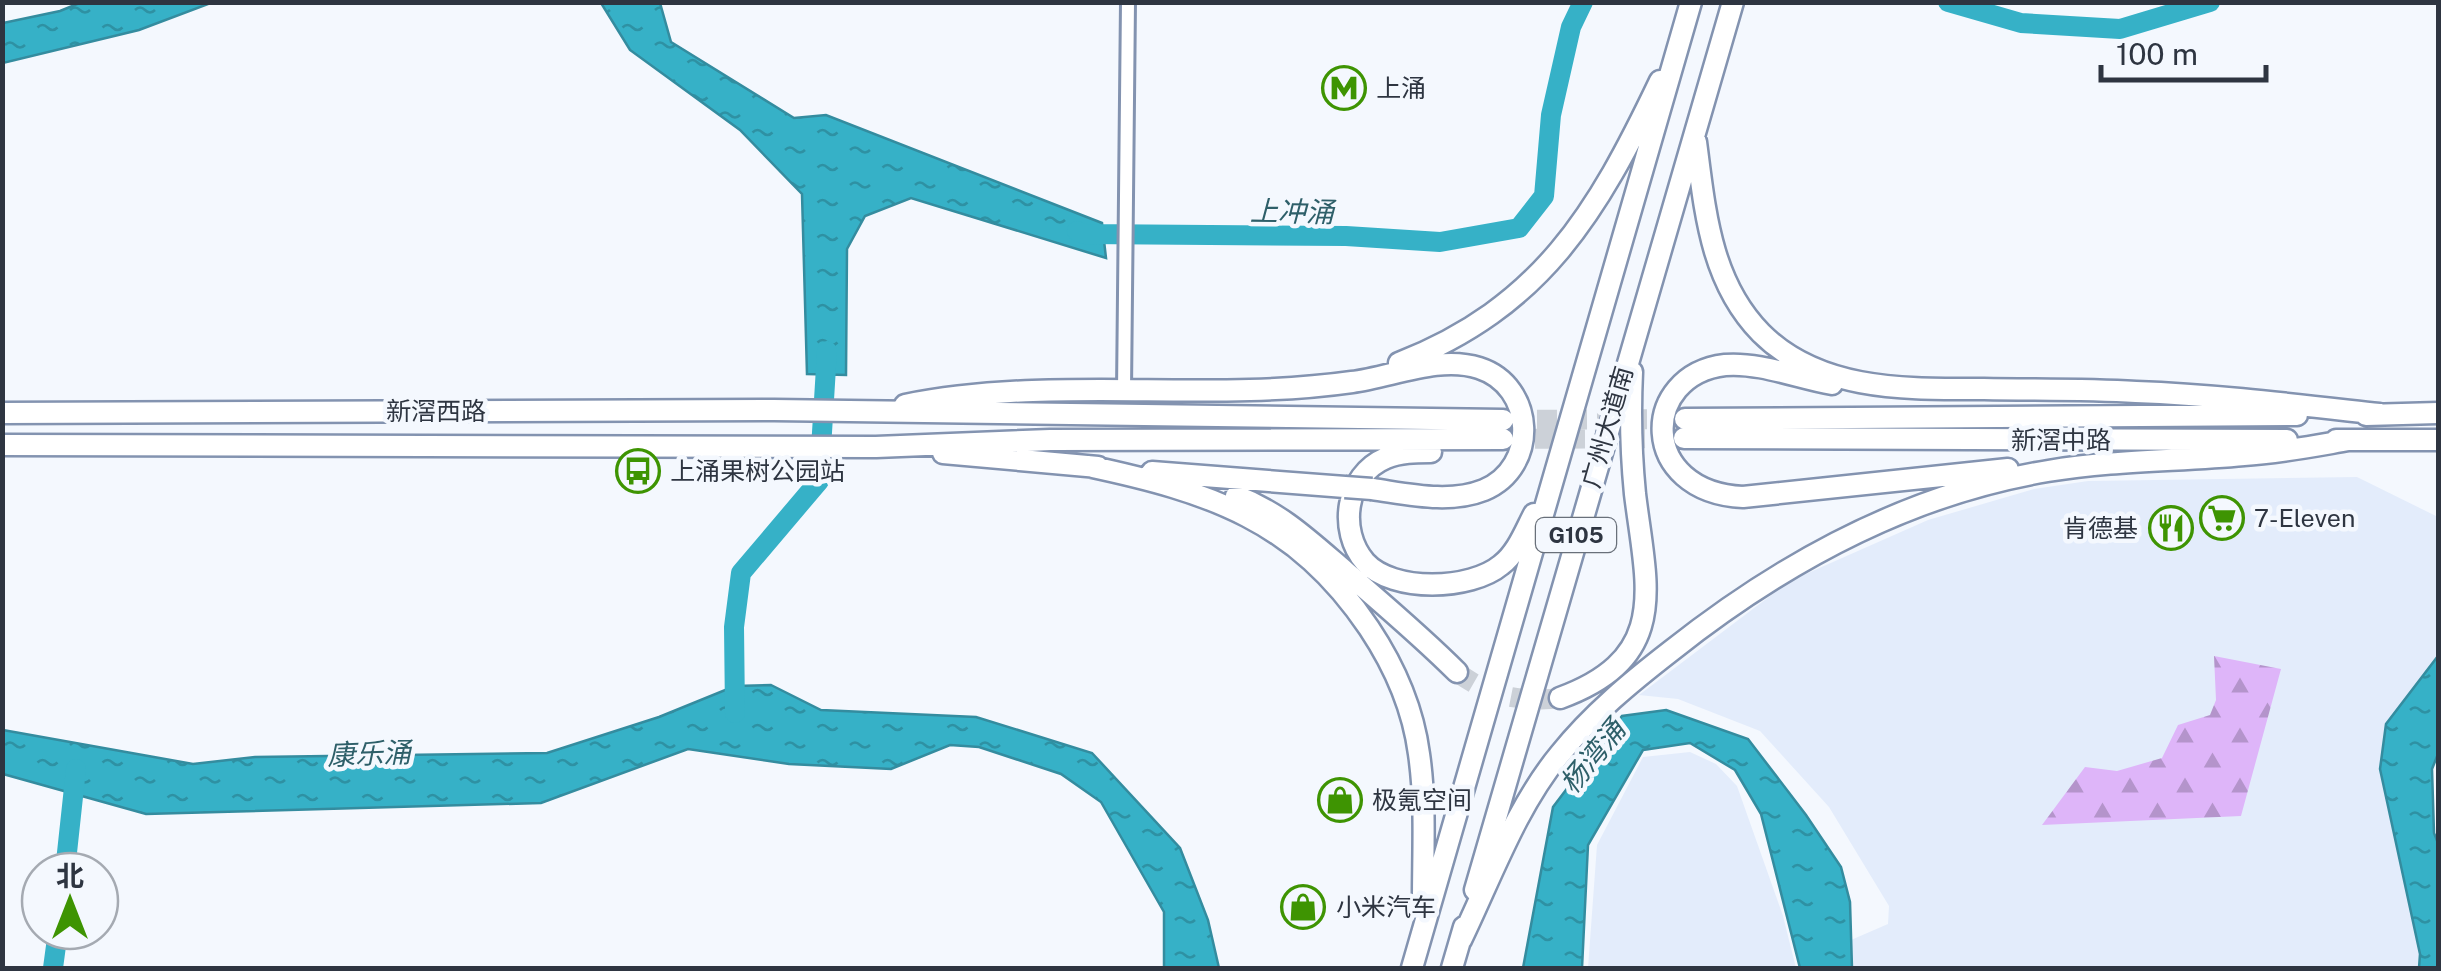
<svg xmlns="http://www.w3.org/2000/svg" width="2441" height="971" viewBox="0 0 2441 971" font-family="'Public Sans','Noto Sans SC',sans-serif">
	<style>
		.built { fill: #e3ecfb }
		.forest { fill: url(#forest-firs) }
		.water { fill: url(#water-ripples); stroke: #348c9f; stroke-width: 2.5 }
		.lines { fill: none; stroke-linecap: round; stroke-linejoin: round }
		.river { stroke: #36b1c7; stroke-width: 20 }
		.highway-tunnel { stroke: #ccd1d8; stroke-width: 20; stroke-dasharray: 20 10; stroke-linecap: butt }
		.minor-casing { stroke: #8393b0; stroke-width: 18 }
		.highway-casing { stroke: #8393b0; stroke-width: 25 }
		.minor { stroke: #fff; stroke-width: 12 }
		.highway { stroke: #fff; stroke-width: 20 }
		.highway-bridge-casing { stroke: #8393b0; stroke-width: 25; stroke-linecap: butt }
		.highway-bridge { stroke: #fff; stroke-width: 20 }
		.labels { text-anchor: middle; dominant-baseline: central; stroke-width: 9; stroke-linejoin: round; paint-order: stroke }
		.shield { fill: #f4f8fe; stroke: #69707a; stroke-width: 2.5 }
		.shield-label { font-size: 22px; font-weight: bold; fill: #2e3541 }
		.poi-label { font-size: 25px; fill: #2e3541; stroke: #f4f8fe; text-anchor: start }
		.street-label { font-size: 25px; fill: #2e3541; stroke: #f4f8fe }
		.water-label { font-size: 28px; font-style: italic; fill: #2e5f69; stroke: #f4f8fe }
	</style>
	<defs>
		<pattern id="forest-firs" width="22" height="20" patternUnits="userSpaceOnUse" patternTransform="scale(2.5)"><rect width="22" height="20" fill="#deb5f9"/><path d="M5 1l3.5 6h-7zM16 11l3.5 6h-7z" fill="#b494cb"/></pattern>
		<pattern id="water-ripples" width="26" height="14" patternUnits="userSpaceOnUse" patternTransform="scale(2.5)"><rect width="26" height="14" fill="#36b1c7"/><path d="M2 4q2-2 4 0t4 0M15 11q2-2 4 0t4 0" fill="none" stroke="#2e91a3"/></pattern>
	</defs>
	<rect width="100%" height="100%" fill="#f4f8fe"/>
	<path class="built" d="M2357,477L2438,517V656L2386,724L2420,954L2419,968H1852L1851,940L1888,924L1889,906L1829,807L1760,731L1678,699L1639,695L1790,581L1928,520L2034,489L2088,481Z
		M1690,752L1716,764L1737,786L1783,916L1796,968H1588L1597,845L1643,757Z"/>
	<path class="forest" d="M2214,656L2281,669L2241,816L2042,825L2085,767L2117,771L2162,758L2178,725L2210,715L2216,700Z"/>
	<path class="water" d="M82,2H211V3L139,30L3,63V23L60,11Z
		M601,3H660L671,42L794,118L826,115L1102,223L1106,258L911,198L865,216L847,249L846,375L807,374L802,194L740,130L630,50Z
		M2438,656V754L2432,769L2434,833L2438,843V968H2419L2420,954L2380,769L2386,724Z
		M771,685L821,710L976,717L1092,753L1180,848L1208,920L1219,968H1164V912L1101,802L1061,774L979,747L950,745L891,769L789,764L688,749L541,803L146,814L3,774V730L193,764L255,757L547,753L659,717L735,686Z
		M1666,710L1748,739L1806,815L1841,867L1850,902L1852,968H1800L1761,814L1735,770L1690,743L1643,750L1588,845L1582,968H1523L1553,807L1622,716Z"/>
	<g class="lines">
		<path class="river" d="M1948,2L2021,23L2120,29L2210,2
			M1077,231L1084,234L1346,236L1440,242L1519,228L1544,196L1551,115L1571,27L1583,2
			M735,713L734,627L741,573L819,481L827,351
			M65,871L76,769
			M53,968L58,931"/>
		<path class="highway-tunnel" d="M1507,420L1678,419
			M1505,439L1681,438
			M1457,672C1488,696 1521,703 1560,698"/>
		<g class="minor-casing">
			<path id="minor" d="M1124,391L1128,2"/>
		</g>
		<g class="highway-casing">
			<path id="highway" d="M1696,142C1705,210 1710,281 1761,333C1820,392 1907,389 1984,389C2034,390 2085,389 2136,392C2217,395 2298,405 2379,414
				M1399,363C1542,307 1597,213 1660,81
				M1832,384C1798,378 1759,362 1725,365C1640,375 1638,492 1743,497L2008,469
				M905,405C1052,375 1204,403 1352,382C1392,377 1439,355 1479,368C1535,386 1539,467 1484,490C1449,504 1408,494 1372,489
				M2,413L774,410L1503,420
				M2366,415L2438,413
				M1685,419L2297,415
				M1684,438L2287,440
				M2336,440H2438
				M2,445L876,447L1050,440L1503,439
				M1431,452C1416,452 1400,452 1386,458C1345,475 1338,531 1365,562C1393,593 1471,590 1501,565C1517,553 1525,531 1534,514
				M943,453L1098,467
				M1088,466C1210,492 1296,520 1369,628C1395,667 1413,708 1419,754C1426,802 1423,851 1423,899
				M1152,472L1345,487
				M1236,496C1280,512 1311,542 1346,572C1384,605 1421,636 1457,672
				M1560,698C1672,657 1646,585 1635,494C1631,453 1630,413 1632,372
				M1475,890L1733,2
				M1461,940C1491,878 1516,807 1560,754C1592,714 1631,682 1671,651C1782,563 1908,494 2048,471C2114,460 2179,461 2244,455C2279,453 2314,446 2349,440
				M1412,968L1691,2
				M1452,968L1464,927"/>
		</g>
		<use href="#minor" class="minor"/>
		<use href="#highway" class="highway"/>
		<g class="highway-bridge-casing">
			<path id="highway-bridge" d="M1345,487L1372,489"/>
		</g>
		<use href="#highway-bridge" class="highway-bridge"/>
	</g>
	<defs>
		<g id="metro-ring" transform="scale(2.25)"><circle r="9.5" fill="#f4f8fe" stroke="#3e9402" stroke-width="1.5"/><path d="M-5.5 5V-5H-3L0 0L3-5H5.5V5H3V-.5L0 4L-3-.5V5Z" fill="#3e9402"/></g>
		<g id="bus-ring" transform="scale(2.25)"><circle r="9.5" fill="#f4f8fe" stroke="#3e9402" stroke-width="1.5"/><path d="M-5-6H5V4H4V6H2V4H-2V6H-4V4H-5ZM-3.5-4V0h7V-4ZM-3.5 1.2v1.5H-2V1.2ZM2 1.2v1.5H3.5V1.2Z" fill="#3e9402"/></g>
		<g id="supermarket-ring" transform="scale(2.25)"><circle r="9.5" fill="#f4f8fe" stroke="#3e9402" stroke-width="1.5"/><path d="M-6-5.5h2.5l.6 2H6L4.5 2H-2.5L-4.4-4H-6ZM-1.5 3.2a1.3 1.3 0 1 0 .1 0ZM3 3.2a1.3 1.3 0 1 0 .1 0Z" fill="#3e9402"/></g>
		<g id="restaurant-ring" transform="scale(2.25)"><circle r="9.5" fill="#f4f8fe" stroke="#3e9402" stroke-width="1.5"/><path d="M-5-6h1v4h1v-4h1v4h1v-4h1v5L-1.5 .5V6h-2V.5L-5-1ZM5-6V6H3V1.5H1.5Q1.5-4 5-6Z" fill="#3e9402"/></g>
		<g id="shop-ring" transform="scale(2.25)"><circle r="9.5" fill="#f4f8fe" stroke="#3e9402" stroke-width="1.5"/><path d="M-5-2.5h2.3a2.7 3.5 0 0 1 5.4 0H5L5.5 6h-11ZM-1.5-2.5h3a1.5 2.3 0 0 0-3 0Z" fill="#3e9402"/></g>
	</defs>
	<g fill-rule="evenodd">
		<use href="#metro-ring" x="1344" y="88"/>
		<use href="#bus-ring" x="638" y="471"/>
		<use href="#supermarket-ring" x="2222" y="518"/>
		<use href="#restaurant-ring" x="2171" y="528"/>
		<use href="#shop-ring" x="1340" y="800"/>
		<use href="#shop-ring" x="1303" y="907"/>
	</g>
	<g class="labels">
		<rect class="shield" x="1536" y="518" width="80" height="34" rx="8"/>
		<g class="shield-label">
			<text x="1576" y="535">G105</text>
		</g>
		<g class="poi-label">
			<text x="1376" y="88">上涌</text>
			<text x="670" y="471">上涌果树公园站</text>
			<text x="2254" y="518">7-Eleven</text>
			<text x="2138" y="528" text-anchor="end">肯德基</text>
			<text x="1372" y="800">极氪空间</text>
			<text x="1336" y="907">小米汽车</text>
		</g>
		<g class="street-label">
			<text x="436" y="411">新滘西路</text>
			<text transform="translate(1607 427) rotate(-74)">广州大道南</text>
			<text x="2061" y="440">新滘中路</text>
		</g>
		<g class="water-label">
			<text transform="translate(1292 211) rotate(1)">上冲涌</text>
			<text transform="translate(369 753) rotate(-2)">康乐涌</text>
			<text transform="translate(1592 756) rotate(-51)">杨湾涌</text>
		</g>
	</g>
	<rect width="2441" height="971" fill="none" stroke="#2e3541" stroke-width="10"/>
	<g transform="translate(70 901)"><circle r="48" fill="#f4f8fe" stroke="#a5aab2" stroke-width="2.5"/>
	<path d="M0-8L18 38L0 25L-18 38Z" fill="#3e9402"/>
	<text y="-15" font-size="28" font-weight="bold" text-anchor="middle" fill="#2e3541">北</text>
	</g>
	<path d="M2101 65v15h165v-15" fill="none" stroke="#2e3541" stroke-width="5"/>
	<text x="2116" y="65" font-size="30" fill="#2e3541" stroke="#f4f8fe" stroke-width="8" paint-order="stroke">100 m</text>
</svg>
